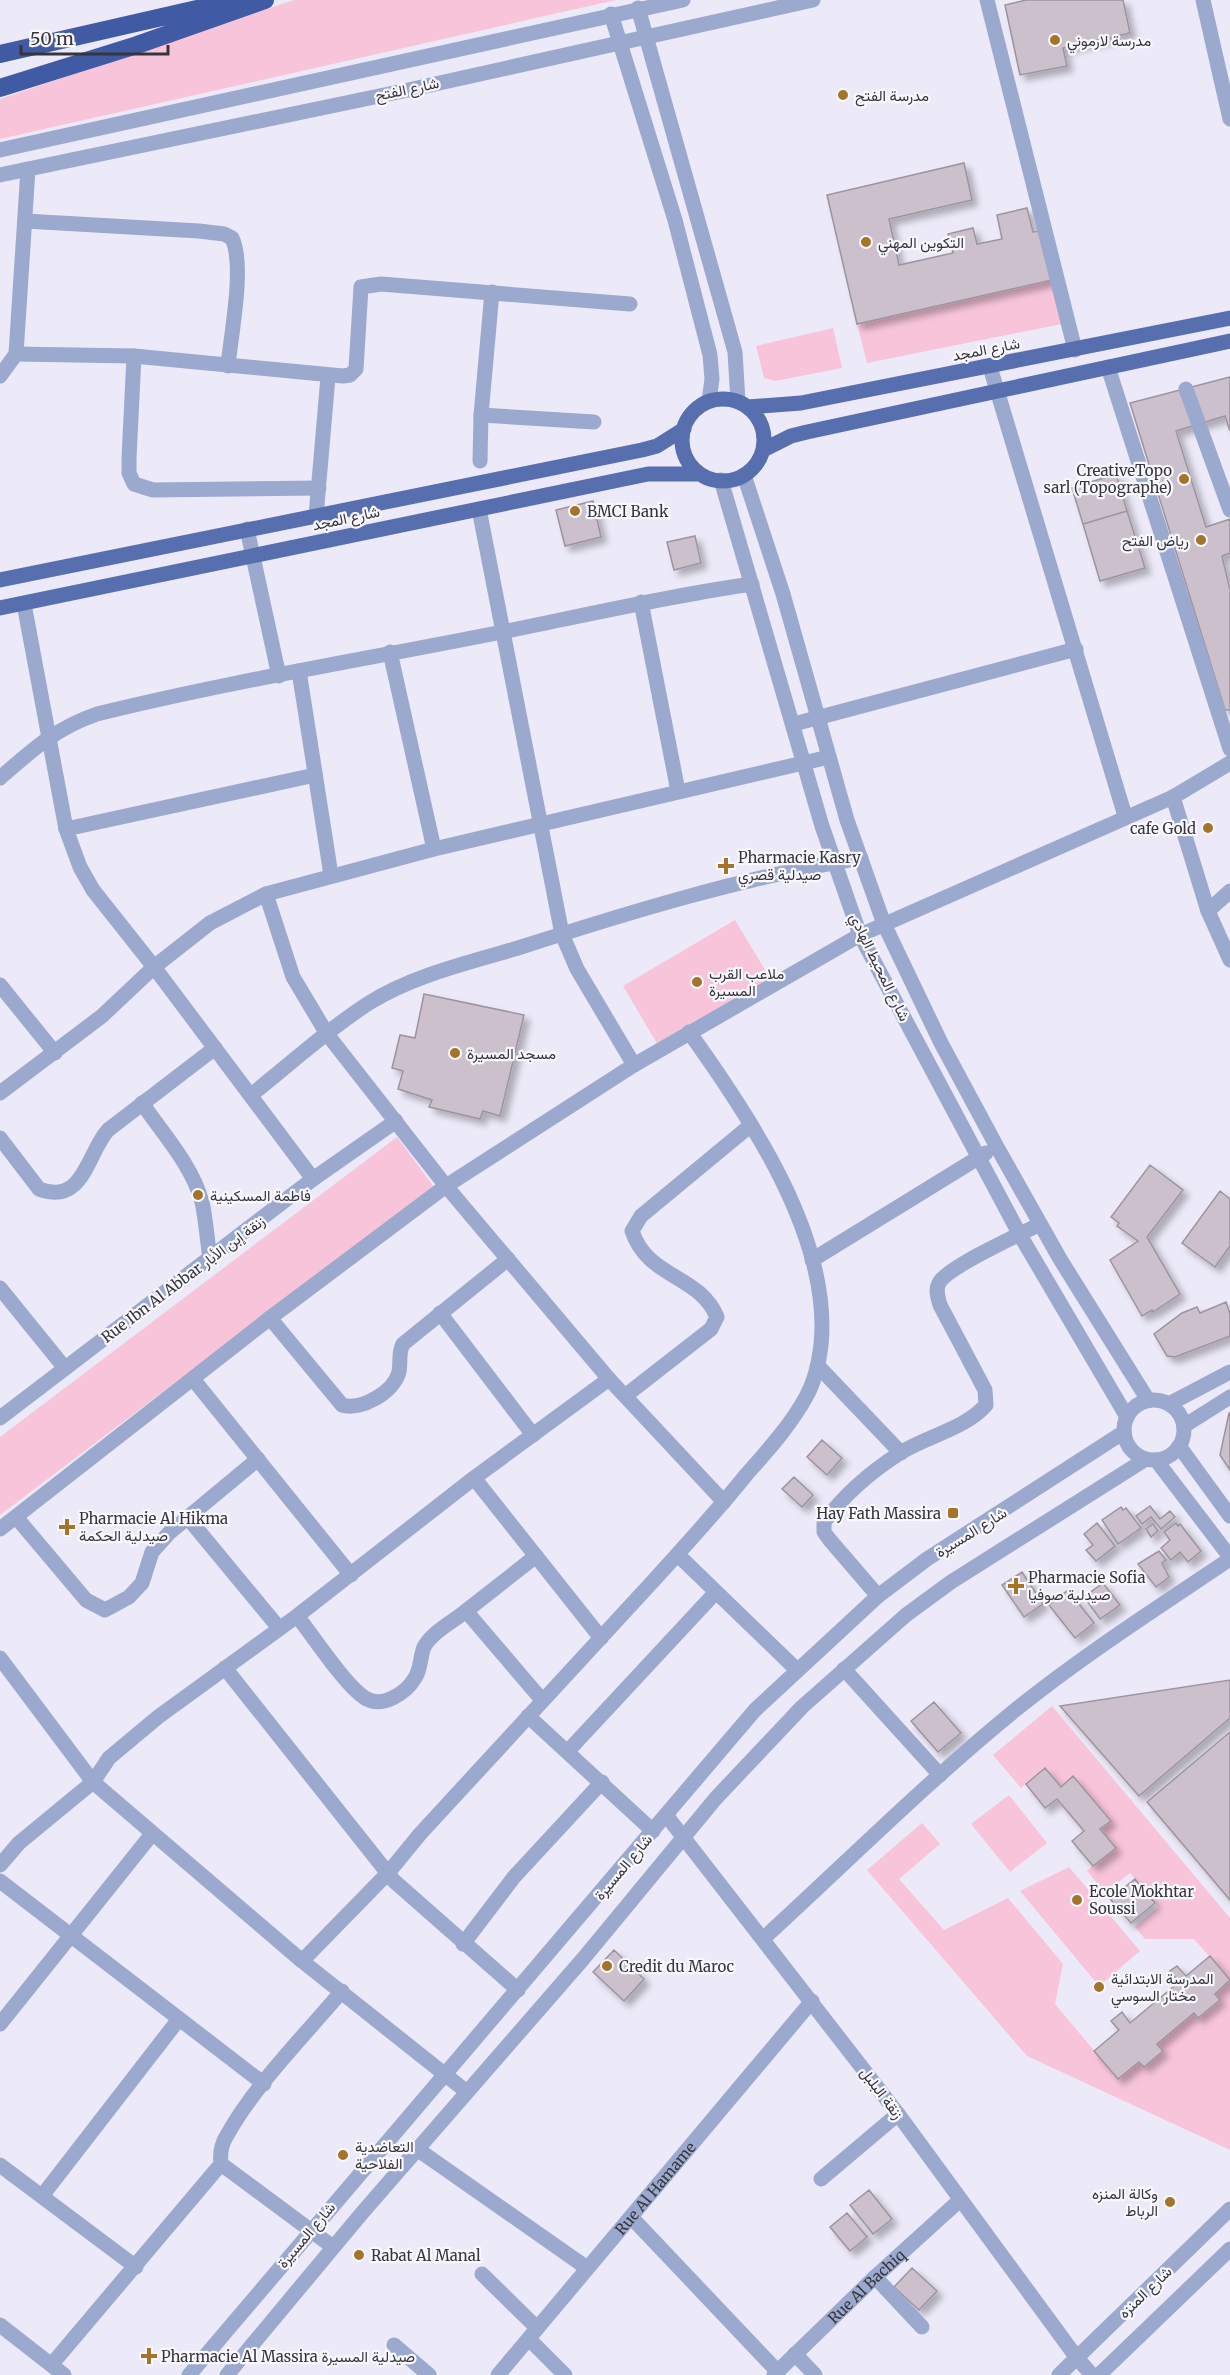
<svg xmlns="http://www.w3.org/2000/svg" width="1230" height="2375" viewBox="0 0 1230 2375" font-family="Merriweather,Vazirmatn,serif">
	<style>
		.green { fill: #f8c4da }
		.building { fill: #cbc0cc; stroke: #9e939f; stroke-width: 1.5; filter: url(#shadow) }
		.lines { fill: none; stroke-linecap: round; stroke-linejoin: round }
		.minor { stroke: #9aa9cd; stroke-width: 15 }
		.major { stroke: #576faf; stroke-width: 15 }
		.highway { stroke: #405aa3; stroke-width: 18 }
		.poi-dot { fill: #a47428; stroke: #f9f8fe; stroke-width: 2 }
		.labels { text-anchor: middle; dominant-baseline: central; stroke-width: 4.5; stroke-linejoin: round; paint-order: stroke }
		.poi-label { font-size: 15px; fill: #36353b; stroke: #f9f8fe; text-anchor: start }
		.street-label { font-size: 15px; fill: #36353b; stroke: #f9f8fe }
	</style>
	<defs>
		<filter id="shadow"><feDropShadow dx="5.5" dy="5.5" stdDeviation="3" flood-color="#0004"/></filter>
	</defs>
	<rect width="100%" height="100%" fill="#ece9f8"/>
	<path class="green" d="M294,0H616L0,139V99Z
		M1052,280L1062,324L867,363L857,324Z
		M833,328L842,368L775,381L764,378L756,346Z
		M735,920L770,978L658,1045L623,986Z
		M397,1137L434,1187L0,1515V1437Z
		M1052,1706L1230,1918V1980L1194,1939H1145L1135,1927L1158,1907L1130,1873L1105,1893L1087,1871L1115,1847L1100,1829L1110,1821L1073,1776L1061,1787L1045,1768L1021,1788L993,1755Z
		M1009,1795L1047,1843L1010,1872L971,1824Z
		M922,1823L940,1844L899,1879L944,1930L1008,1898L1063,1964L1055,2004L1118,2079L1139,2062L1144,2067L1163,2051L1157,2044L1194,2013L1198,2018L1220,2001L1215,1994L1230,1981V2150L1027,2056L867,1870Z
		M1069,1867L1140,1951L1099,1986L1020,1891Z"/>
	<path class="building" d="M1026,0H1123L1130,33L1063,48L1067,66L1020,75L1005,5Z
		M964,163L972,200L889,219L899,265L953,253L948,234L973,228L977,244L1002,239L997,215L1027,208L1033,232L1040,231L1052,280L857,324L827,195Z
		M1230,377V431L1225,416L1176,431L1206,527L1230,519V553L1222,556L1230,590V710H1225L1130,403Z
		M1116,474L1127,511L1083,524L1072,488Z
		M593,501L601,537L565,546L556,510Z
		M1127,511L1145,568L1100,581L1083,524Z
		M695,536L701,563L674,570L667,542Z
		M424,994L524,1015L500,1116L483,1111L480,1119L429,1107L432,1100L398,1089L403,1071L392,1068L400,1035L415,1038Z
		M1150,1165L1183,1190L1147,1237L1180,1294L1153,1312L1152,1310L1142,1316L1110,1260L1138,1241L1117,1226L1119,1223L1111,1217Z
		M1220,1191L1230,1199V1246L1215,1267L1182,1243Z
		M1226,1302L1230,1314V1336L1175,1357L1167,1356L1154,1334L1182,1313L1197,1307L1200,1313Z
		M1229,1413H1230V1470L1220,1455Z
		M822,1440L842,1458L827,1475L807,1457Z
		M794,1477L813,1495L802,1507L782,1489Z
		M1150,1506L1160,1519L1170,1511L1175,1517L1161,1529L1151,1517L1142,1524L1136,1516Z
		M1121,1507L1123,1510L1126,1508L1141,1528L1118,1544L1102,1520Z
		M1097,1523L1115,1546L1096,1561L1086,1550L1093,1545L1084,1534Z
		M1176,1523L1178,1526L1180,1524L1201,1551L1188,1562L1180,1552L1171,1560L1161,1548L1170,1540L1164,1532Z
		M1153,1524L1158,1531L1151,1537L1146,1529Z
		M1159,1551L1166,1560L1162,1563L1169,1577L1156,1587L1138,1564Z
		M1022,1572L1043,1604L1024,1617L1002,1585Z
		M1103,1583L1120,1605L1100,1619L1084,1597Z
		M1068,1590L1094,1623L1075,1638L1049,1605Z
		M1230,1680V1718L1139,1796L1060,1706Z
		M934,1702L961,1733L938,1752L911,1721Z
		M1230,1732V1900L1147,1802Z
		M1045,1768L1061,1787L1073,1776L1111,1821L1100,1829L1116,1848L1093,1866L1072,1841L1084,1831L1057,1799L1045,1808L1026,1784Z
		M1135,1879L1155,1903L1131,1923L1110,1899Z
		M614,1950L644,1979L624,2001L593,1972Z
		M1210,1956L1230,1980L1215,1994L1220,2000L1198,2018L1194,2013L1157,2044L1163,2051L1144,2067L1139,2062L1118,2079L1094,2051L1119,2030L1111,2021L1122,2012L1130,2023L1179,1982L1170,1971L1177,1966L1186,1976Z
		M869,2190L892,2219L873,2234L850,2205Z
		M847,2213L867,2237L850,2251L830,2227Z
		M912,2268L937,2291L919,2310L894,2287Z"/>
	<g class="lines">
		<g class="minor">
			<path d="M987,0L1075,350"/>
			<path d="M1203,0L1230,119"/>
			<path d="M638,8L735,352L738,402"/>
			<path d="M611,14L675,220L710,355L712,379L709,401"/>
			<path d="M0,150L683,0"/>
			<path d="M0,175L408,90L813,0"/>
			<path d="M25,221L199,231L224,234L232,238C245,266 231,333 228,366"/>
			<path d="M16,354L134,356L343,376L350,375L356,369L361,287L381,284L630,304"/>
			<path d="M134,356L129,458V473L134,484L153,490L319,488"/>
			<path d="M990,367L1125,816"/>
			<path d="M1108,367L1230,749"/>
			<path d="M0,376L16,354L28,169"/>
			<path d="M1186,389L1230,510"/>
			<path d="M481,415L594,422"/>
			<path d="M480,461L481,415L492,292"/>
			<path d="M744,475L783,594L847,820L884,924L941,1043L997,1147L1060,1259L1148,1400"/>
			<path d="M721,480L822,826L860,935L1020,1235L1127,1417"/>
			<path d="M479,509L562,934L577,969L634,1065"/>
			<path d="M316,516L328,377"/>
			<path d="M247,529L279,676"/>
			<path d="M641,602L678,791"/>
			<path d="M24,604L66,829L80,867L93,890L154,967L313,1179"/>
			<path d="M390,652L434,849"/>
			<path d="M299,671L331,875"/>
			<path d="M794,724L1076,649"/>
			<path d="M0,778C32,750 56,728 97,714C231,681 367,659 502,632C586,615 668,596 752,584"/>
			<path d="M1173,797L1208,911L1230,960"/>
			<path d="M66,829L315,775"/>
			<path d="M266,894L293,977L327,1034L446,1186L609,1379L724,1502"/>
			<path d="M1208,911L1230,891"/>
			<path d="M0,985L55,1053"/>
			<path d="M0,1093L102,1016L154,967L210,923L266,894L434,849L829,757"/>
			<path d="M251,1095C289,1065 327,1030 369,1003C414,975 468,963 518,948C630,912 744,877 861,858"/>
			<path d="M142,1103C163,1134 192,1165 202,1202C206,1220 207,1240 210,1258"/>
			<path d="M0,1138L39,1189C84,1206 87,1153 108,1130L215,1048"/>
			<path d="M812,1260L986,1153"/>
			<path d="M0,1288L64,1367"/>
			<path d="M440,1313L533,1435"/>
			<path d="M270,1318L342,1405C361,1411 394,1392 399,1372C401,1362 398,1353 403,1344L508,1259"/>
			<path d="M818,1366L901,1453"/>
			<path d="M193,1379L351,1575"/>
			<path d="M625,1396L711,1329L717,1317C699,1274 648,1279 632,1231L641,1216L751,1125"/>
			<circle cx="1154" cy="1430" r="30"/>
			<path d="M1169,1404L1230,1372"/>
			<path d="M0,1418L313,1179L396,1121"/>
			<path d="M1184,1426L1230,1397"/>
			<path d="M1179,1446L1230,1516"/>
			<path d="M1156,1460L1230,1557"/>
			<path d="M474,1478L601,1638"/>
			<path d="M16,1517L86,1600L105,1610L129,1597L142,1583L152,1552L169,1533L258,1459"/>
			<path d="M188,1518L279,1628"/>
			<path d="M0,1529L270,1318L446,1186L634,1065L860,935L1173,797L1230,763"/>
			<path d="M678,1555L797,1670"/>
			<path d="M536,1556L466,1611L542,1700"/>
			<path d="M878,1596L829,1539L824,1532V1522C844,1495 872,1471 900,1453C927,1436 965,1429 986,1405L985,1390L940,1305C938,1298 935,1290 939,1283C948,1266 1020,1235 1040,1224"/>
			<path d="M297,1616C314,1637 344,1684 365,1698C382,1709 406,1693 415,1678C421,1669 420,1657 424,1647C432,1632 454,1621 466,1611"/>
			<path d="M0,1658L93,1782L302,1961L467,2092"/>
			<path d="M225,1668L394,1881L518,1990"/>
			<path d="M844,1669L940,1775"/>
			<path d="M528,1716L653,1831"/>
			<path d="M568,1751L716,1592"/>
			<path d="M666,1815L898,2114L1077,2358L1092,2375"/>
			<path d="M0,1865L19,1843L93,1782L109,1758L158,1717L297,1616L474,1478L609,1379"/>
			<path d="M0,1881L264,2084"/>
			<path d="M764,1938C847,1862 927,1782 1014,1711C1082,1656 1157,1608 1230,1559"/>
			<path d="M463,1944L514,1877L602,1782"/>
			<path d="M302,1961L388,1873L420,1834C499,1749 577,1664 655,1579C686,1545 717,1511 746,1475C768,1450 790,1426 806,1397C815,1381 819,1362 821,1345C832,1238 748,1114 689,1032"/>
			<path d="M0,2024L152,1834"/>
			<path d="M417,2149L587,2268"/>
			<path d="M221,2164L333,2247"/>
			<path d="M0,2165L136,2267"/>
			<path d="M821,2179L898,2114"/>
			<path d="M42,2196L179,2019"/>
			<path d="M632,2218L778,2372"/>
			<path d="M482,2274L537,2328"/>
			<path d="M875,2277L922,2327"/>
			<path d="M0,2325L64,2375"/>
			<path d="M529,2339L565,2375"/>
			<path d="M394,2345L429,2375"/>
			<path d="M795,2354L815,2375"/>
			<path d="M52,2364L221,2164C220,2155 221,2145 226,2137C253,2087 305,2035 342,1991"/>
			<path d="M189,2375L755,1710L878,1596L927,1559L1124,1432"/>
			<path d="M227,2375L362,2213L583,1959L716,1798L802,1707L906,1615L951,1582L1146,1459"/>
			<path id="s1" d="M498,2375L812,2001"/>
			<path id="s2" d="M774,2375L875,2277L960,2200"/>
			<path d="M1059,2375L1230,2209"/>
			<path d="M1099,2375L1230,2249"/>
		</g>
		<path class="major" d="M682 440a41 41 0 1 1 82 0a41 41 0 1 1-82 0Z
			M748,407L801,403L1230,318
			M763,450L791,436L807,432L1230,341
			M0,580L642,450L657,446L684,429
			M0,608L648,474H700"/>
		<path class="highway" d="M0,54L232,1
			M0,88L137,45L265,0"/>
	</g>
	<g class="poi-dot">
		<circle cx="1055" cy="40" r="6"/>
		<circle cx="843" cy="95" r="6"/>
		<circle cx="866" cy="242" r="6"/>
		<circle cx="1184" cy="479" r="6"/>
		<circle cx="575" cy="511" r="6"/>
		<circle cx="1201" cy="540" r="6"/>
		<circle cx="1208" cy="828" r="6"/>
		<path d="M723 857h6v6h6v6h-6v6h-6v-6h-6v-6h6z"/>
		<circle cx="697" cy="982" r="6"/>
		<circle cx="455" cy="1053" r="6"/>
		<circle cx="198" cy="1195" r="6"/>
		<rect x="947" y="1507" width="12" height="12" rx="3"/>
		<path d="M64 1518h6v6h6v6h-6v6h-6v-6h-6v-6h6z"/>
		<path d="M1013 1577h6v6h6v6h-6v6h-6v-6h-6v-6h6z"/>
		<circle cx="1077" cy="1900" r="6"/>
		<circle cx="607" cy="1966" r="6"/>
		<circle cx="1099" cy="1987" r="6"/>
		<circle cx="343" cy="2155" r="6"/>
		<circle cx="1170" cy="2202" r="6"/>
		<circle cx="359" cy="2255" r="6"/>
		<path d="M146 2347h6v6h6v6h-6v6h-6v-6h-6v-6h6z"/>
	</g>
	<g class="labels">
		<g class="poi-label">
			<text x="1067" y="40">مدرسة لارموني</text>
			<text x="855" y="95">مدرسة الفتح</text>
			<text x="878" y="242">التكوين المهني</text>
			<text x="1172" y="470" text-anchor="end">CreativeTopo<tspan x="1172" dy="17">sarl (Topographe)</tspan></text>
			<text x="587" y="511">BMCI Bank</text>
			<text x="1189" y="540" text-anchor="end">رياض الفتح</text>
			<text x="1196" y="828" text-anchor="end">cafe Gold</text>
			<text x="738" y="857">Pharmacie Kasry<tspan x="738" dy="17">صيدلية قصري</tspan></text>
			<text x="709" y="973">ملاعب القرب<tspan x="709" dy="17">المسيرة</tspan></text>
			<text x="467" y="1053">مسجد المسيرة</text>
			<text x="210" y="1195">فاطمة المسكينية</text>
			<text x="941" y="1513" text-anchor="end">Hay Fath Massira</text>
			<text x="79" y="1518">Pharmacie Al Hikma<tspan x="79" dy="17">صيدلية الحكمة</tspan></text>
			<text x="1028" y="1577">Pharmacie Sofia<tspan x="1028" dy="17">صيدلية صوفيا</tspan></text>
			<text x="1089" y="1891">Ecole Mokhtar<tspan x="1089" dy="17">Soussi</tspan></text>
			<text x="619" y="1966">Credit du Maroc</text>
			<text x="1111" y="1978">المدرسة الابتدائية<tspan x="1111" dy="17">مختار السوسي</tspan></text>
			<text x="355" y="2146">التعاضدية<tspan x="355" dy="17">الفلاحية</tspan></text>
			<text x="1158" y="2193" text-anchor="end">وكالة المنزه<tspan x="1158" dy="17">الرباط</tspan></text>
			<text x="371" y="2255">Rabat Al Manal</text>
			<text x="161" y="2356">Pharmacie Al Massira صيدلية المسيرة</text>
		</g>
		<g class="street-label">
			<text transform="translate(407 89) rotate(-12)">شارع الفتح</text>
			<text transform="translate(986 349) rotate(-11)">شارع المجد</text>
			<text transform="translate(346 518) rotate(-12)">شارع المجد</text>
			<text transform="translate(880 967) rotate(64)">شارع المحيط الهادي</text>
			<text transform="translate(183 1279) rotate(-37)">Rue Ibn Al Abbar زنقة إبن الأبار</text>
			<text transform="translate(971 1532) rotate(-32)">شارع المسيرة</text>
			<text transform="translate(623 1867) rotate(-50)">شارع المسيرة</text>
			<text transform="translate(882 2093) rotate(53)">زنقة البلبل</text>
			<text stroke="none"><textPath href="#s1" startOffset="244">Rue Al Hamame</textPath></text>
			<text transform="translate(306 2235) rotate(-50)">شارع المسيرة</text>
			<text stroke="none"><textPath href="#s2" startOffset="128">Rue Al Bachiq</textPath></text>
			<text transform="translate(1145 2292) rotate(-44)">شارع المنزه</text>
		</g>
	</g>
	<path d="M21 45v9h147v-9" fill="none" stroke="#36353b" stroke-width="3"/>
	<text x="30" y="45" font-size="18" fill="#36353b" stroke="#f9f8fe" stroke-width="4.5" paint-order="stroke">50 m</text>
</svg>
